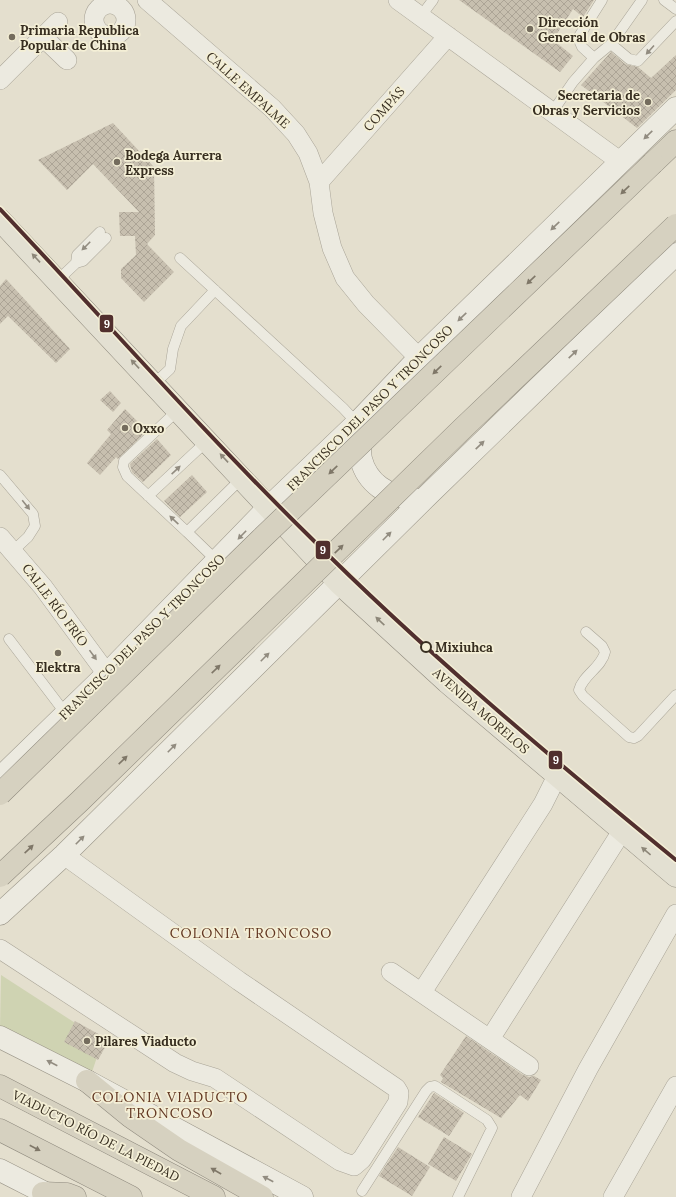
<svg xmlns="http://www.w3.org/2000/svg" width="676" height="1197" viewBox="0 0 676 1197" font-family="Lora,serif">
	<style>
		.green { fill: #cfd3b2 }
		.building { fill: url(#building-cross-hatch) }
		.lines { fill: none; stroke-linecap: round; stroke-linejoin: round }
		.lane-casing { stroke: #a9a497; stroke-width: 11 }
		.street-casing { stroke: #a9a497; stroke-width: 20 }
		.secondary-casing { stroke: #999487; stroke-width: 23 }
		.primary-casing { stroke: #8f8a7e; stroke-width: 23 }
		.highway-casing { stroke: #8f8a7e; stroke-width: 23 }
		.lane { stroke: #eceae0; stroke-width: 10 }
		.street { stroke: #eceae0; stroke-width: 19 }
		.secondary { stroke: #eceae0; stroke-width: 22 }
		.primary { stroke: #e3e0d2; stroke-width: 22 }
		.highway { stroke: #d6d1c0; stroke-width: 22 }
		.highway-bridge-casing { stroke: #8f8a7e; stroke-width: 23; stroke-linecap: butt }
		.highway-bridge { stroke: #d6d1c0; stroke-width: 22 }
		.metro-1-casing { stroke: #f4efd6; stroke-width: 7 }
		.metro-1 { stroke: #512f2e; stroke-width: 4 }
		.oneway { fill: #928c80 }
		.oneway2 { fill: #7f7768 }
		.oneway3 { fill: #8d8779 }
		.poi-dot { fill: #746c5d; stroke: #f4efd6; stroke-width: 1.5 }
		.stop-dot { fill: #f4efd6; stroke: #372e20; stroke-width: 2 }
		.labels { text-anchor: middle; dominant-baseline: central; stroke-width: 3.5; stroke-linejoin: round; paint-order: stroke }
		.poi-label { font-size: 13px; font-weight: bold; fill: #372e20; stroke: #f4efd6; text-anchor: start }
		.street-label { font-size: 13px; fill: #372e20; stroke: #f4efd6 }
		.stop-label { font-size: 13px; font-weight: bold; fill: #372e20; stroke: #f4efd6; text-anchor: start }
		.neighbourhood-label { font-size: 14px; letter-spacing: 1px; fill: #623722; stroke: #f4efd6 }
		.line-badge { stroke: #f4efd6; stroke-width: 1.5 }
		.badge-label { font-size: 11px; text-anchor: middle; font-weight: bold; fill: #fff }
	</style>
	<defs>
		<pattern id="building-cross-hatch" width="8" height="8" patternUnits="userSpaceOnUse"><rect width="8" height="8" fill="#c7bfaf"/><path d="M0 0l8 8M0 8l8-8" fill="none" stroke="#aca496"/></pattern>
	</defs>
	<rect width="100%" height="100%" fill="#e4dfce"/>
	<path class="green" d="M1,975L86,1030L99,1051L91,1075L0,1030Z"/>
	<path class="building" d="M459,0H594L583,17L573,9L553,40L573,56L560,72Z
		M611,52L625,64L638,67L651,78L676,55V90L637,128L581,85Z
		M113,123L154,167L155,235L147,244L174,272L144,302L121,278V269L136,255L135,236H120L119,212H139L93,164L67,190L38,160Z
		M6,279L70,349L56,363L8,316L0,324V286Z
		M110,391L121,403L113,412L100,400Z
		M125,409L147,431L118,459L116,457L100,475L87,463L111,434L107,430Z
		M157,439L171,455L143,482L132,472L130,464Z
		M192,475L207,492L180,517L164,501Z
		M75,1021L109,1040L98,1060L64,1042Z
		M466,1036L523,1075L529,1077L534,1076L541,1080L528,1101L520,1095L501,1118L441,1082L443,1078L440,1075Z
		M434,1093L464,1113L449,1136L418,1117Z
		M444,1137L472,1154L456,1181L428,1164Z
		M398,1147L430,1167L412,1196L379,1176Z"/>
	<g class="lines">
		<g class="lane-casing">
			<path id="lane" d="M664,0L676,9
				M421,16L433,0
				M611,44L629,59L638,61L676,21
				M594,58L582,47L578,38L602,0
				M553,111L573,82L594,58L611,44L642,0
				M180,258L343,408L357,423
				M76,263L77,255L100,232
				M57,281L76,263L83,261L106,238
				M154,384L170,369L173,349L181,326L215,290
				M178,410L124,461L123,467L127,476L187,532L242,478
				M0,475L33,514L35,526L28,537L13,551
				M148,496L207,441
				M187,532L217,561
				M586,632L602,646L605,652C602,667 583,675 579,690L583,696L629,737L634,738L638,736L676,695
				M9,639L66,714
				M362,1191L426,1091L430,1087L435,1086L487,1120L492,1128L458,1197"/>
		</g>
		<g class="street-casing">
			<path id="street" d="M147,0L272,108L296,134L308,153L319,182L323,213L332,248L345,278L366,304L419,358
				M398,0L621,162
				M94 20a16 16 0 1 1 32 0a16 16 0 1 1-32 0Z
				M43,37L67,60
				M0,80L58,22
				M319,182L448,36
				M0,537L43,587L107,674
				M0,949L175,1063L192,1071L215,1078L340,1161L354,1166L362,1159L398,1102L399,1093L396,1088L239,981L64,855
				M391,972L529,1066
				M422,992L543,804L557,776
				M490,1039L622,831
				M521,1197L588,1069L676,914
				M613,1197L676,1086"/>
		</g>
		<g class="secondary-casing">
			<path id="secondary" d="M358,428C361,439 359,449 361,459C367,483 388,497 412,498
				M0,778L107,674L269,507L357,423L419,358L676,108
				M0,914L64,855L429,494L676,254
				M0,1037L87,1081L302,1197
				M0,1170L53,1197"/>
		</g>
		<g class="primary-casing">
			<path id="primary" d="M0,220L340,584L447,682L676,876"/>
		</g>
		<g class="highway-casing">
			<path id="highway" d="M653,163L676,141
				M87,1081L131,1117L179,1150L262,1197
				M0,1086L214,1197
				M0,1130L131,1197
				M43,1193L67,1194L75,1197"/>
		</g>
		<use href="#lane" class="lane"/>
		<use href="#street" class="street"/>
		<use href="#secondary" class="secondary"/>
		<use href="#primary" class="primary"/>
		<use href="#highway" class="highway"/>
		<g class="highway-bridge-casing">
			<path id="highway-bridge" d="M0,794L260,540L653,163
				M0,876L80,801L462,429L676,225"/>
		</g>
		<use href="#highway-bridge" class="highway-bridge"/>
		<g class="metro-1-casing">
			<path id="metro-1" d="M0,209C103,318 201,430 308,535C424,651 549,756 676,860"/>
		</g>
		<use href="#metro-1" class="metro-1"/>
	</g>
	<defs><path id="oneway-solid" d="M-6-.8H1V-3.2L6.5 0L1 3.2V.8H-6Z"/></defs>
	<g class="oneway">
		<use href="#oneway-solid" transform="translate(650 50) rotate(132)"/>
		<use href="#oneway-solid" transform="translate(648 135) rotate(136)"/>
		<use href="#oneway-solid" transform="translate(555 226) rotate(136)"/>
		<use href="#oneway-solid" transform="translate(86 246) rotate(135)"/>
		<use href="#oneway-solid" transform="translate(462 317) rotate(136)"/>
		<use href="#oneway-solid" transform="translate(573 354) rotate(-44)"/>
		<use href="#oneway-solid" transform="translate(480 445) rotate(-44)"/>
		<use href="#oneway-solid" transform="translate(176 470) rotate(-43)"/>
		<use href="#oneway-solid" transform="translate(26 505) rotate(51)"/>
		<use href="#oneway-solid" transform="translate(174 520) rotate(-137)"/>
		<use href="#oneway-solid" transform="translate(242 535) rotate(134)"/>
		<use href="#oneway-solid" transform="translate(387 536) rotate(-45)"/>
		<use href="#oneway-solid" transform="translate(93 655) rotate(54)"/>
		<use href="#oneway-solid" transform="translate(265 657) rotate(-45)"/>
		<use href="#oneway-solid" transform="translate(172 748) rotate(-45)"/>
		<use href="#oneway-solid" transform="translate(80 840) rotate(-45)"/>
		<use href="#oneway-solid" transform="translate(52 1063) rotate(-153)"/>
		<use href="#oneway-solid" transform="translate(268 1179) rotate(-152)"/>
	</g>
	<g class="oneway2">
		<use href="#oneway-solid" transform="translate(625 190) rotate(136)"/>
		<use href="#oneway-solid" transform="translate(531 280) rotate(136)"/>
		<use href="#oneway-solid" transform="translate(437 370) rotate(136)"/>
		<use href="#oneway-solid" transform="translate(333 470) rotate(136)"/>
		<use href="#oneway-solid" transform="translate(339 549) rotate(-44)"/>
		<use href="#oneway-solid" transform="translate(216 669) rotate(-44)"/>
		<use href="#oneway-solid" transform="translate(123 760) rotate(-44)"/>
		<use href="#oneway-solid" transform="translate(29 849) rotate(-43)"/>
		<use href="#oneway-solid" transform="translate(35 1148) rotate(28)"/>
		<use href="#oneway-solid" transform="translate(216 1171) rotate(-150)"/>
	</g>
	<g class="oneway3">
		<use href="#oneway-solid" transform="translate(36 258) rotate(-133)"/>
		<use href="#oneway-solid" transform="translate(135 364) rotate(-133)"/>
		<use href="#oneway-solid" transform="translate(224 458) rotate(-133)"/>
		<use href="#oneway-solid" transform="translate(380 621) rotate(-137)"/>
		<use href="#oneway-solid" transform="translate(646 851) rotate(-140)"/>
	</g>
	<g class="poi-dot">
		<circle cx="530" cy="29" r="4"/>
		<circle cx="12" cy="37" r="4"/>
		<circle cx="648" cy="102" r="4"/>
		<circle cx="117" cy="162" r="4"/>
		<circle cx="125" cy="428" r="4"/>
		<circle cx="58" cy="653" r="4"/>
		<circle cx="87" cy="1041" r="4"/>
	</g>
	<circle class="stop-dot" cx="426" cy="647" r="5"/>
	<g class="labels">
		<g class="poi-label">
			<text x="538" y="22">Dirección<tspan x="538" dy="15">General de Obras</tspan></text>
			<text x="20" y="30">Primaria Republica<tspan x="20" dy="15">Popular de China</tspan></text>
			<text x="640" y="95" text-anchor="end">Secretaria de<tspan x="640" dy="15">Obras y Servicios</tspan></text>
			<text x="125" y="155">Bodega Aurrera<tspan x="125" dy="15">Express</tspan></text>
			<text x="133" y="428">Oxxo</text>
			<text x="58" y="667" text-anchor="middle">Elektra</text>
			<text x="95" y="1041">Pilares Viaducto</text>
		</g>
		<g class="street-label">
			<text transform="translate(248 90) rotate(42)">CALLE EMPALME</text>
			<text transform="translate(384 109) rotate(-48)">COMPÁS</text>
			<text transform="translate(370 408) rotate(-45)">FRANCISCO DEL PASO Y TRONCOSO</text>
			<text transform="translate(55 605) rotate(53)">CALLE RÍO FRÍO</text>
			<text transform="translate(142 637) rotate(-45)">FRANCISCO DEL PASO Y TRONCOSO</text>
			<text transform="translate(481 711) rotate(41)">AVENIDA MORELOS</text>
			<text transform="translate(96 1136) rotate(27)">VIADUCTO RÍO DE LA PIEDAD</text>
		</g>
		<g class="stop-label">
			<text x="435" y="647">Mixiuhca</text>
		</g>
		<g class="neighbourhood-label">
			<text x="251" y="933">COLONIA TRONCOSO</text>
			<text x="170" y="1097">COLONIA VIADUCTO<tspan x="170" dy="16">TRONCOSO</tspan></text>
		</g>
	</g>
	<g class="line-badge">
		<rect x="99" y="314" width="15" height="19" rx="4" fill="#512f2e"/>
		<rect x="315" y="540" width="16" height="20" rx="4" fill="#512f2e"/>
		<rect x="548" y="750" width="15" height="20" rx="4" fill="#512f2e"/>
	</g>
	<g class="badge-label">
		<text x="107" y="328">9</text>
		<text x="323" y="554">9</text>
		<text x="556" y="764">9</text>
	</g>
</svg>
